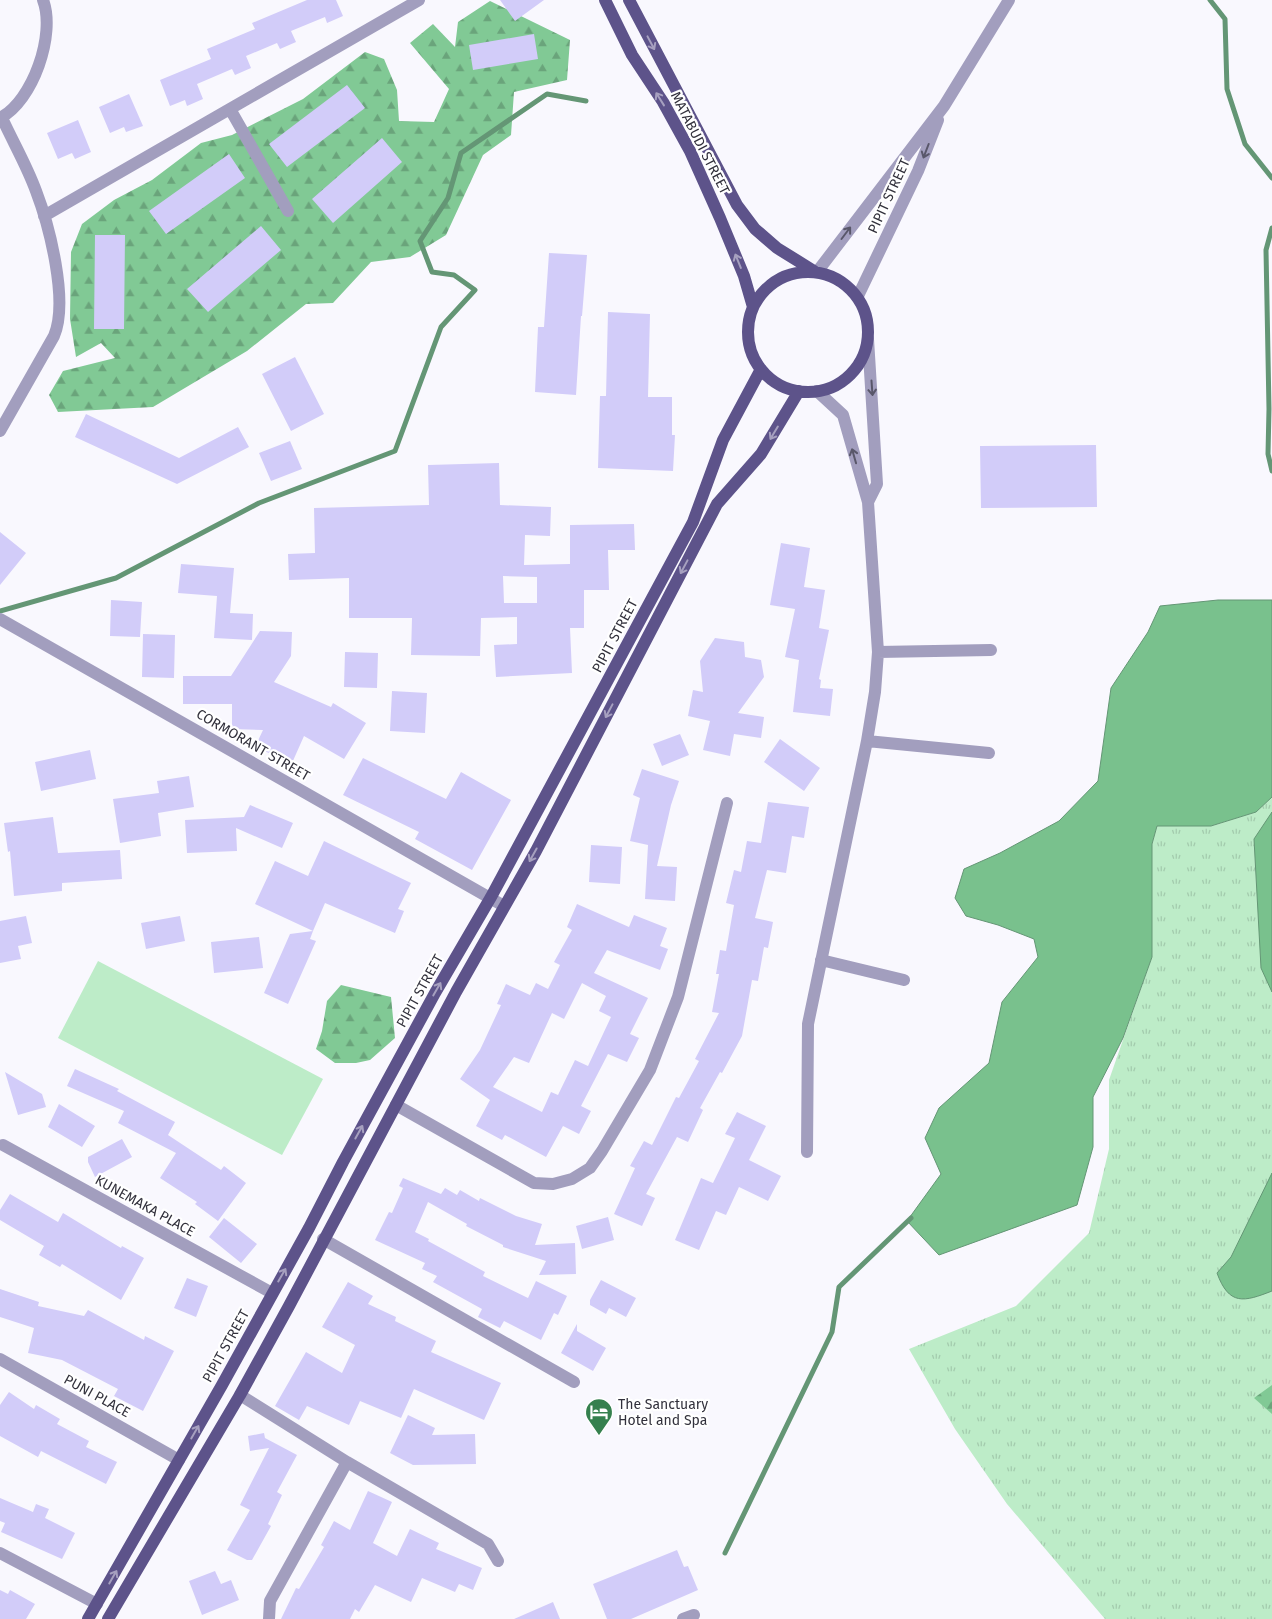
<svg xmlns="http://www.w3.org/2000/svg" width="1272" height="1619" viewBox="0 0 1272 1619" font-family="'Fira Sans',sans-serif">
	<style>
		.grass { fill: url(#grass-tufts) }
		.forest { fill: url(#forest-firs) }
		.pitch { fill: #bdecc8 }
		.water { fill: #79c18d; stroke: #649675 }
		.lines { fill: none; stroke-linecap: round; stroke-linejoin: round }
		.stream { stroke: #649675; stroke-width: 5 }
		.building { fill: #d2ccf9; fill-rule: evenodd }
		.minor { stroke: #a29ebe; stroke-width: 12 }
		.major { stroke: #5d538a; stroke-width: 12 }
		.oneway { stroke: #a6a0bf }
		.oneway2 { stroke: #59576a }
		.labels { text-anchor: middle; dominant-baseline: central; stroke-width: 4.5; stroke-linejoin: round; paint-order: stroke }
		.street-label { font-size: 14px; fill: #32313c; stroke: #fff }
		.poi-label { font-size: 14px; fill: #32313c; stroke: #fff; text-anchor: start }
	</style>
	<defs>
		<pattern id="grass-tufts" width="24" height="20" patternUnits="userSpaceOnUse" patternTransform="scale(1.25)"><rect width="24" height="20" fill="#bdecc8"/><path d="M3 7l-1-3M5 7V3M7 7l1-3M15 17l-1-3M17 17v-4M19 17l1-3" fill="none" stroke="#a3cbad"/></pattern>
		<pattern id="forest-firs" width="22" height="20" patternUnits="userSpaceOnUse" patternTransform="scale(1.25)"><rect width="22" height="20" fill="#81c995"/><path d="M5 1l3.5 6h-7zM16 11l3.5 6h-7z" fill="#6aa47b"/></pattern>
	</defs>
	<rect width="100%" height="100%" fill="#f9f8fe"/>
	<path class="grass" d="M1272,797V1619H1105L1007,1504L955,1429L909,1349L1016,1306L1089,1233L1109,1149V1080L1152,957V844L1157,826H1212L1256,812Z"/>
	<path class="forest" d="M490,1L570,40L567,80L514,92L511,135L483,155L446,235L410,257L371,262L333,303L306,304L247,351L153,407L58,412L49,395L63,371L115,358L101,343L76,357L70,319L71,252L82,224L114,200L152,180L201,143L232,135L303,99L365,52L384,59L397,90L399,121L434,122L449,89L410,43L433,24L455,47L458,22Z
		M341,985L391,997L395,1038L370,1060L356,1063H335L316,1049L322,1031L327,1001Z
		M1272,1385V1414L1254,1398Z"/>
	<path class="pitch" d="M98,961L323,1079L282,1155L58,1038Z"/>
	<path class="water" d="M1218,600H1272V797L1256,812L1211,826H1157L1152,844V957L1123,1038L1093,1097V1147L1077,1205L939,1255L907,1221L941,1174L925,1138L939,1108L989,1063L1002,1002L1038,957L1034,939L998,925L966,916L955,898L964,869L1000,853L1059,821L1098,781L1111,688L1148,632L1160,606Z
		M1272,812V992L1261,968L1254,839Z
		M1272,1173V1291C1244,1302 1229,1306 1217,1273L1231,1257Z"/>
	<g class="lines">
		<path class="stream" d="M1210,0L1225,19L1227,89L1245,144L1272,178
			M1272,228L1266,250L1269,409L1268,454L1272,471
			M0,611L116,578L259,503L395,451L441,327L475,290L454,275L432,272L420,241L448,198L461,153L547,94L586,101
			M725,1553L832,1332L839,1287L911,1218"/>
	</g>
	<path class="building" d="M307,0H336L343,16L327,23L325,17L291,31L296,42L280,49L277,43L246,56L251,68L235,75L232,69L197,84L203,99L187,106L185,100L170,106L160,80L211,59L207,49L255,29L252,23Z
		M500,0H544L515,21Z
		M534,34L538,59L473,70L469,45Z
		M347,85L365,108L287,167L269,144Z
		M129,94L143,126L126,132L124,127L110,133L99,107Z
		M78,120L91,152L75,159L72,153L58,159L47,133Z
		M382,138L402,162L333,223L312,199Z
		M229,154L245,178L166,234L149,211Z
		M261,226L281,250L208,312L187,289Z
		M95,235H125L124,329H94Z
		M549,253L587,255L582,316H581L576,395L535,392L538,327H544Z
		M608,312L650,314L648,397H672V435H675L673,471L598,468L600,396H606Z
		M295,357L324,414L291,431L262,374Z
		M86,414L179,458L238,427L249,447L177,484L75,437Z
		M290,441L302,469L271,481L259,453Z
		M1096,445L1097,507L981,508L980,446Z
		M499,463L500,505L551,507L550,536L525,535L524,565L570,564V525L634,524L635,550H608L609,590H584V628H570L572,673L496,677L494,645L517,644V617L481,618L480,656L411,655L412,618H349V578L289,580L288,554L315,553L314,508L429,505L428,465ZM503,576L537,577V603H504Z
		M0,532L26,553L0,585Z
		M781,543L810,548L804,587L825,590L819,628L829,630L819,679L821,680L820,688L833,689L830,716L793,712L799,660L785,657L795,609L770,605Z
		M181,564L234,568L230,613L253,614L252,640L214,638L217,596L178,593Z
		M111,600L142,602L140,637L110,636Z
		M260,631L292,632L291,656L274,682L331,707L333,703L366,723L344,759L304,736L292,763L255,747L263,730L232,729V704H183V676H231Z
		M143,634L175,635L174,678L142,677Z
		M715,638L744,642L745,657L761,660L764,677L738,713L764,717L761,738L734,734L730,756L703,750L710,721L688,716L693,690L703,692L700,661Z
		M345,652L378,653L377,688L344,687Z
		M392,691L427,693L425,733L390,731Z
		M680,734L689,755L662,766L653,744Z
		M780,739L820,768L804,791L764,762Z
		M90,750L96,779L41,791L35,762Z
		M363,758L446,799L461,772L511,800L472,870L415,839L419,832L343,795Z
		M642,769L679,781L671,805L657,866L677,867L675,901L645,899L648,845L630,841L640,798L633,795Z
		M189,776L194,807L158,813L161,836L120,843L113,799L159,793L157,781Z
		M768,802L809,807L804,838L792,836L786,873L767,870L755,918L773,922L768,948L764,947L758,981L752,980L742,1036L722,1073L720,1072L700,1108L703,1110L688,1142L677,1137L646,1194L655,1198L642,1226L614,1214L635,1168L630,1166L644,1141L652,1145L676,1097L679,1098L699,1061L695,1059L719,1013L712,1012L719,974H716L720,950L726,951L734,905L726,903L734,870L741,872L747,841L761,843Z
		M250,805L293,823L282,848L236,828L237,851L187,853L185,820L244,817Z
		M53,817L58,853L120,850L122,879L62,883V891L14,896L10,851L8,852L4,823Z
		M324,841L411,883L398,909L404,911L395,933L325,903L313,931L255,904L275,861L308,876Z
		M591,845L622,847L620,884L589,882Z
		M577,904L629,927L634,915L667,928L660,946L668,949L660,970L607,950L594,973L648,998L630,1034L639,1038L627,1062L608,1054L581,1106L591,1111L579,1134L563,1126L546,1157L505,1135L502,1140L476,1126L490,1100L460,1079L480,1050L501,1005L497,1004L506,984L530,995L536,983L548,989L560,965L554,962L572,930L567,927ZM582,983L606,996L599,1011L611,1017L588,1066L575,1060L558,1095L551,1092L542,1112L493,1087L514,1057L529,1063L552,1013L564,1019Z
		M26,916L32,943L18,946L21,959L0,963V921Z
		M180,916L185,941L146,949L141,923Z
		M313,931L310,939L316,941L288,1004L264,993L290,934Z
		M259,937L263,968L214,973L211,942Z
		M75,1069L119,1089L117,1091L175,1122L168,1135L221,1170L224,1166L246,1183L218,1221L195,1204L197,1202L160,1178L176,1153L118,1123L124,1111L67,1086Z
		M5,1072L42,1094L46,1107L18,1115Z
		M59,1104L95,1126L82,1147L48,1127Z
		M737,1112L766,1126L749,1160L781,1176L768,1201L739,1187L726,1215L716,1211L699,1250L675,1240L701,1178L713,1183L735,1138L725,1134Z
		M122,1139L132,1157L95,1177L88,1162V1157Z
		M403,1178L441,1194L445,1188L457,1195L460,1190L479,1201L480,1198L516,1216L542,1224L535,1245L575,1243L576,1274L539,1275L546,1261L503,1247V1245L466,1226L467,1224L428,1202L415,1232L429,1239L428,1241L485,1272L483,1276L528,1298L536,1281L567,1296L558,1315L554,1313L541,1340L504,1321L500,1328L478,1317L482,1309L433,1282L437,1276L422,1269L425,1263L375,1240L389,1212L392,1213L403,1188L399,1186Z
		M10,1194L58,1222L63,1213L121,1248L122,1246L144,1258L121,1300L62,1264L60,1267L39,1255L44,1246L0,1220V1210Z
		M608,1217L614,1240L582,1249L576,1226Z
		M224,1218L257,1244L241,1263L209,1237Z
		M187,1278L208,1286L196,1317L174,1308Z
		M601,1280L636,1298L626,1317L609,1308L606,1314L590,1305V1300Z
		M348,1282L373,1296L368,1304L396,1317L395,1321L436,1341L431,1352L501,1383L484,1420L414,1389L401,1418L360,1401L349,1425L307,1406L299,1420L275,1406L306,1352L342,1373L355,1345L322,1327Z
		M0,1289L39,1302L38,1306L84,1316L88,1310L144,1340L145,1336L174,1351L143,1411L114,1396L118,1389L62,1360L28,1353L34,1328L0,1317Z
		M577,1324V1331L606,1348L593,1371L561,1353Z
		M9,1392L34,1409L36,1405L60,1419L57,1424L89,1441L86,1447L117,1462L106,1484L41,1451L38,1457L0,1436V1405Z
		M408,1415L435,1428L432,1435L475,1434L476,1464L413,1465L390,1453Z
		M264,1433L265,1438L297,1455L277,1492L282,1495L268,1524L271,1526L252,1560H247L227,1550L250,1510L240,1505L269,1448L250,1451L248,1436Z
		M368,1491L392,1502L373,1543L397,1556L410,1529L439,1543L436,1549L482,1568L473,1590L459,1584L455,1592L422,1578L411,1602L375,1585L359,1612L355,1609L350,1619H281L296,1588L299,1589L324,1547L321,1545L334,1521L350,1530Z
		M0,1498L33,1512L36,1504L49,1509L45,1518L75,1533L62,1559L1,1532L5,1523L0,1521Z
		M677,1550L684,1567L688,1566L698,1590L631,1619H607L593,1584Z
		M215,1571L221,1584L231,1580L239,1600L202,1615L189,1581Z
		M0,1590L8,1594L10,1590L35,1604L26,1619H0Z
		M553,1602L560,1619H514Z"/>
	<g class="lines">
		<path class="minor" d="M230,109L288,211
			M0,118C33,101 56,34 43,0
			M44,216L419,0
			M817,272L944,106L1009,0
			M858,296L918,171L938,120
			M868,339L877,484L868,502
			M0,431L54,336C69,301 49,225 36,191C27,166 13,142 2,118
			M0,619L504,906
			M878,652L991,650
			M867,741L989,753
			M821,960L904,980
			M396,1105L534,1183L553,1184L572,1179L590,1168L602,1151L650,1070L678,997L727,803
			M3,1145L272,1293
			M807,1152L808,1024L867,741L875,692L878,652L868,502L843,415L817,391
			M323,1239L574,1382
			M0,1359L179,1460
			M240,1395L347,1462L488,1544L498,1561
			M0,1553L97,1604
			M269,1619L270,1601L347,1462
			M683,1619L694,1615"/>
		<path class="major" d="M605,0L632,55L663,102L690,151L720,218L744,276L753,307
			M629,0L737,205L755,229L777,248L814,271
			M748 332a60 60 0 1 1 120 0a60 60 0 1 1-120 0Z
			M88,1619L222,1385L309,1228L343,1162L435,993L491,897L693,522L723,440L761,369
			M108,1619L240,1395L289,1306L456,992L536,851L717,504L761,454L799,391"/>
	</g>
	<defs><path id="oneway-shaft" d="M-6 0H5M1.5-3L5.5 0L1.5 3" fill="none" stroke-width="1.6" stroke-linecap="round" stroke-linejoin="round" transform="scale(1.25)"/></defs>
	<g class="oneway">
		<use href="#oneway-shaft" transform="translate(651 43) rotate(62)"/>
		<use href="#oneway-shaft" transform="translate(660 99) rotate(-122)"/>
		<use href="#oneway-shaft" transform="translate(738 261) rotate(-112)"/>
		<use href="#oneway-shaft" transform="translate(774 433) rotate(121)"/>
		<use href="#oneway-shaft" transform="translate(684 567) rotate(118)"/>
		<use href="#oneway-shaft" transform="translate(609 711) rotate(118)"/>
		<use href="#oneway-shaft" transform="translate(533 855) rotate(119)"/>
		<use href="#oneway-shaft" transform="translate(437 989) rotate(-60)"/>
		<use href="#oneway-shaft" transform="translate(359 1132) rotate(-61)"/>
		<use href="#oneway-shaft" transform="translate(282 1275) rotate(-60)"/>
		<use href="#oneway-shaft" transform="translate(195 1432) rotate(-60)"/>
		<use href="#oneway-shaft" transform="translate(113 1577) rotate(-60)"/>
	</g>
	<g class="oneway2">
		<use href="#oneway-shaft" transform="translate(926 151) rotate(111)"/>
		<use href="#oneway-shaft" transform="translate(846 233) rotate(-53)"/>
		<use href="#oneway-shaft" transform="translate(872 388) rotate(86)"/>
		<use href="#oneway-shaft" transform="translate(854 456) rotate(-106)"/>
	</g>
	<defs>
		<g id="hotel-pin" transform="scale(1.4375)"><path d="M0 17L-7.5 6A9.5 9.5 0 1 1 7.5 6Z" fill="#35804e" stroke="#fff"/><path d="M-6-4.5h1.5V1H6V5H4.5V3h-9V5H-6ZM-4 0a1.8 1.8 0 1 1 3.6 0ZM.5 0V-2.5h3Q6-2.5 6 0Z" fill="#fff"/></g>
	</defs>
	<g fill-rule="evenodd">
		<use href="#hotel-pin" x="599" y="1412"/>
	</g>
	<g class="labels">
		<g class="street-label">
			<text transform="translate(700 143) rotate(63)">MATABUDI STREET</text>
			<text transform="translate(889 196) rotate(-65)">PIPIT STREET</text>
			<text transform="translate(615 636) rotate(-62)">PIPIT STREET</text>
			<text transform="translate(253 745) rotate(30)">CORMORANT STREET</text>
			<text transform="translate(420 991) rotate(-61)">PIPIT STREET</text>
			<text transform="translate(145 1206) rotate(29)">KUNEMAKA PLACE</text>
			<text transform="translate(226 1346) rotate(-61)">PIPIT STREET</text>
			<text transform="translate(97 1396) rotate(29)">PUNI PLACE</text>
		</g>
		<g class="poi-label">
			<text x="618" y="1404">The Sanctuary<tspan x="618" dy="16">Hotel and Spa</tspan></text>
		</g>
	</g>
</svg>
